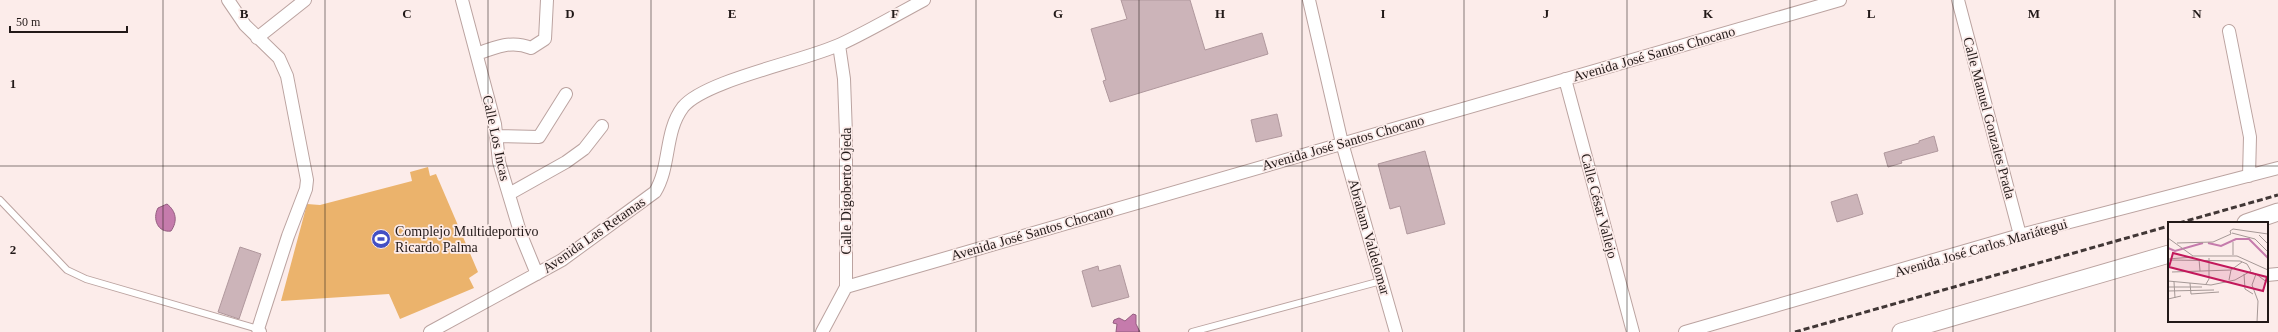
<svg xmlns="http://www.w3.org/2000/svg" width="2278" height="332" viewBox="0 0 2278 332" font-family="Georgia,serif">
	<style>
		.green { fill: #ebb36c }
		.water { fill: #c57bac; stroke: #945e80 }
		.building { fill: #ccb4b9; stroke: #b0989d }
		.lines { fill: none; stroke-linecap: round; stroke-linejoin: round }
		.lane-casing { stroke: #bba3a0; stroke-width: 8 }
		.street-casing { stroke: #bba3a0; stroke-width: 14 }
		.secondary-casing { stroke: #bba3a0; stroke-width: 19 }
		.lane { stroke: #fff; stroke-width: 6 }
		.street { stroke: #fff; stroke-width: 12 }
		.secondary { stroke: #fff; stroke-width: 17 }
		.rail { stroke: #413736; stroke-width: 3; stroke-dasharray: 6 3; stroke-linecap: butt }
		.grid { fill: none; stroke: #221918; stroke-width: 1; stroke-opacity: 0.55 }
		.labels { text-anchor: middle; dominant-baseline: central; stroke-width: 3.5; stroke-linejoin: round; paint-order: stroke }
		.street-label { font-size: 14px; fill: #221918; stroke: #fcecea }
		.poi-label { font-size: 14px; fill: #221918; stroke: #fcecea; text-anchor: start }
		.inset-river { fill: none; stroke: #c57bac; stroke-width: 2 }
		.inset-road { fill: none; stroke: #a59896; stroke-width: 1 }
		.view { fill: #c2185b; fill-opacity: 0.15; stroke: #c2185b; stroke-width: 2 }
		.inset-edge { fill: none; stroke: #221918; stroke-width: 2 }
		.grid-label { font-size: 13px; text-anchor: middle; font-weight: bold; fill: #221918; stroke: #fcecea; stroke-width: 3.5; stroke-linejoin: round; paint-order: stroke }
	</style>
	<rect width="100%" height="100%" fill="#fcecea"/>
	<path class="green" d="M428,167L430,176L436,174L478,272L469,278L474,288L400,319L389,294L281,301L307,204L320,205L412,181L410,172Z"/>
	<path class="water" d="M167,204C176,211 178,221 171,231C158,233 152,219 158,208Z
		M1133,314L1136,315V324L1140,332H1116L1117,324L1113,323L1114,320L1119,318L1125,321Z"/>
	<path class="building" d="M1121,0H1190L1205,50L1262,33L1268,54L1110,102L1103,81L1106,80L1091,29L1127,19Z
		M1277,114L1282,136L1256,142L1251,120Z
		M1934,136L1938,151L1901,161L1902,163L1888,167L1884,153L1919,143V141Z
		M1425,151L1445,224L1407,234L1400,206L1390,209L1378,164Z
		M1857,194L1863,214L1837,222L1831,202Z
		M240,247L261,254L239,319L218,312Z
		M1120,265L1129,297L1092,307L1082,271L1098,266L1099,271Z"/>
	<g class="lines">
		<g class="lane-casing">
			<path id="lane" d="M0,200L67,270L86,279L258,329
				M1192,332L1381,281"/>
		</g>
		<g class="street-casing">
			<path id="street" d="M228,0L245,25L279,58L287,76L307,180L306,189L288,236L258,329L260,332
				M462,0L495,124L499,162L521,235L537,274
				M1309,0L1342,143L1396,332
				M1958,0L2020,235
				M2229,31L2250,137L2249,176
				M257,38L305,0
				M477,54C495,47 512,40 531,48L545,39L547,0
				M1565,79L1633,332
				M496,136L539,137L566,94
				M509,194L566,162L584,149L602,126
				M2267,275L2278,274
				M846,287L1840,0
				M430,332L562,260L655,192C671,166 664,132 683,107C705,80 805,61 841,44C869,31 896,15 924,0
				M822,332L846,287V135L844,79L839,45
				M1685,332L2020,235L2278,168"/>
		</g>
		<g class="secondary-casing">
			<path id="secondary" d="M2246,223L2278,212
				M1901,332L2169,254"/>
		</g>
		<use href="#lane" class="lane"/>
		<use href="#street" class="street"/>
		<use href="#secondary" class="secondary"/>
		<path class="rail" d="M2179,223L2278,195
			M1795,332L2169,226"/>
	</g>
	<path class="grid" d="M163,0V332M325,0V332M488,0V332M651,0V332M814,0V332M976,0V332M1139,0V332M1302,0V332M1464,0V332M1627,0V332M1790,0V332M1953,0V332M2115,0V332M0,166H2278"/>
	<defs>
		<g id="stadium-disc" transform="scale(1)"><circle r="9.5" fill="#4350c4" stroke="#fcecea"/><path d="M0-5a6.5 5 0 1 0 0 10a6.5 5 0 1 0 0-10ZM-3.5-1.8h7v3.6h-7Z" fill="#fff"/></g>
	</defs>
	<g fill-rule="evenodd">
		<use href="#stadium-disc" x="381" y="239"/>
	</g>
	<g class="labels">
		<g class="street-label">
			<text transform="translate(1654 54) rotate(-16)">Avenida José Santos Chocano</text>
			<text transform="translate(1989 118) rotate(75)">Calle Manuel Gonzales Prada</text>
			<text transform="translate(496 138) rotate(78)">Calle Los Incas</text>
			<text transform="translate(1343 143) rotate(-16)">Avenida José Santos Chocano</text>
			<text transform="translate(846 191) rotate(-90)">Calle Digoberto Ojeda</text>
			<text transform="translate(1599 206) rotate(75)">Calle César Vallejo</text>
			<text transform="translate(1032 233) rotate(-16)">Avenida José Santos Chocano</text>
			<text transform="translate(594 235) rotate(-35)">Avenida Las Retamas</text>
			<text transform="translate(1369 237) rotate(74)">Abraham Valdelomar</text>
			<text transform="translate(1981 248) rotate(-16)">Avenida José Carlos Mariátegui</text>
		</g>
		<g class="poi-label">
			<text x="395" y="231">Complejo Multideportivo<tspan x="395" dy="16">Ricardo Palma</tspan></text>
		</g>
	</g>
	<g transform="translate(2168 222)">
		<rect width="100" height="100" fill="#fcecea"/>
		<path class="inset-river" d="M40,21L53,24L68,17H81L100,36M0,26L7,29L35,21"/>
		<path class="inset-road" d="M64,11L87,17L100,30M91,13L100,22M0,16L25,34H69L100,48M9,21L45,20L63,12L62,9L65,7L100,12M65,33V20M0,37L25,35M31,37L32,49M0,38L72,39L79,42L83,49L67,58L43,63L0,59M4,50L63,48M82,50L88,52L84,63L90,79L89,100M76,52L77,67L85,72M88,52L100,61M61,58L63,48L74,40M6,60L7,76M22,61L23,72L51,70M38,62L41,57V36M0,65H34M0,69L46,68M0,77L13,74"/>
		<path class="view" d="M5,31L99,55L95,69L1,45Z"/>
		<rect width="100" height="100" class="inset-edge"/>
	</g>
	<g class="grid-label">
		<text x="244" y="18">B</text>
		<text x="407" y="18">C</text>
		<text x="570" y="18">D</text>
		<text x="732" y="18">E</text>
		<text x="895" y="18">F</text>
		<text x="1058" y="18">G</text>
		<text x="1220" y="18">H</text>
		<text x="1383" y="18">I</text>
		<text x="1546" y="18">J</text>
		<text x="1708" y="18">K</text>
		<text x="1871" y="18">L</text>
		<text x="2034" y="18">M</text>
		<text x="2197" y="18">N</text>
		<text x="13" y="88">1</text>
		<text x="13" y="254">2</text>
	</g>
	<path d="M10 26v6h117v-6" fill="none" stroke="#221918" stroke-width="2"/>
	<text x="16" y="26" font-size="12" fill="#221918" stroke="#fcecea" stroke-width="3" paint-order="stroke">50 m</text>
</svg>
